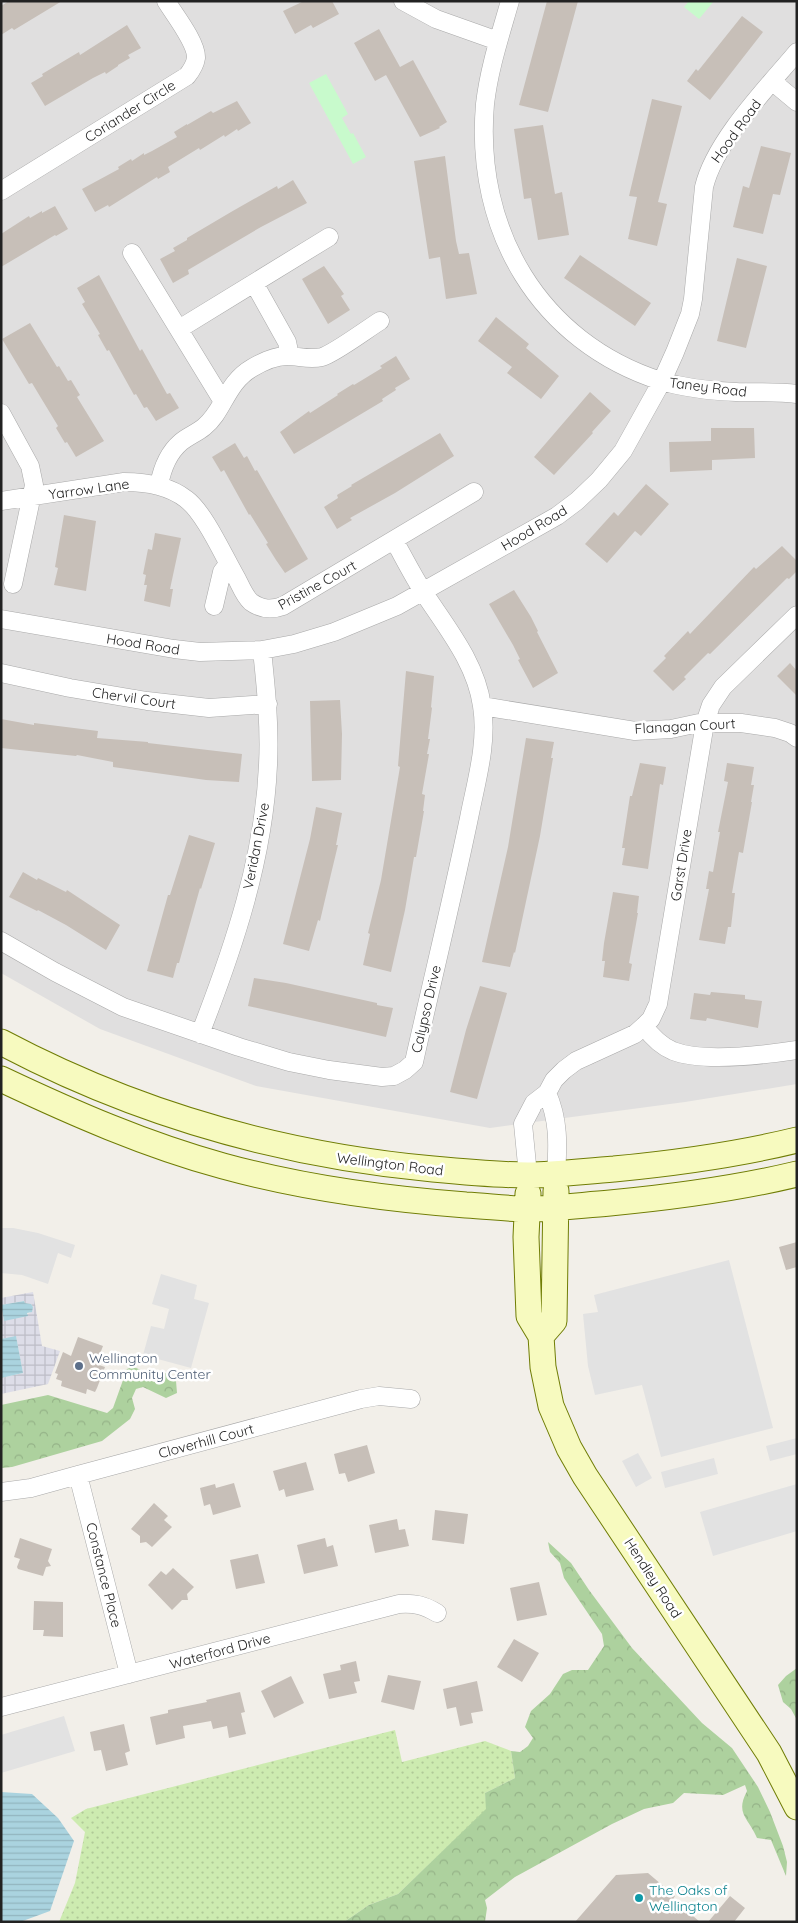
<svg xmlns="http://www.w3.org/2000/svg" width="798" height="1923" viewBox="0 0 798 1923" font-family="Quicksand,sans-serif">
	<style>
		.residential { fill: #e0dfdf }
		.grass { fill: url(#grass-dots) }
		.forest { fill: url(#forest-crowns) }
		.park { fill: #c8facc }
		.parking { fill: #e2e2e2 }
		.plaza { fill: url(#plaza-grid) }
		.water { fill: url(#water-rules) }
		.building { fill: #c7bfb8 }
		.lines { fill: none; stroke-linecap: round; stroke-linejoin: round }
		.street-casing { stroke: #a9a9a9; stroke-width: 19 }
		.secondary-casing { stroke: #707d05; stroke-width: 27 }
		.street { stroke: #fff; stroke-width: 18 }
		.secondary { stroke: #f7fabf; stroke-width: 25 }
		.service-dot { fill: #5c6f8a; stroke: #fff; stroke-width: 2 }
		.culture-dot { fill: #0f9aa8; stroke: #fff; stroke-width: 2 }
		.labels { text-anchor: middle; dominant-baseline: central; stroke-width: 5; stroke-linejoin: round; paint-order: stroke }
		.street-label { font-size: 14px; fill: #222; stroke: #fff }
		.service-label { font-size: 14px; fill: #4e5e75; stroke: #fff; text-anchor: start }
		.culture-label { font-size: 14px; fill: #0d838f; stroke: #fff; text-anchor: start }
	</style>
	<defs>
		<pattern id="grass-dots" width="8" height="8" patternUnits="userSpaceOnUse" patternTransform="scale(1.25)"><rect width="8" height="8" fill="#cdebb0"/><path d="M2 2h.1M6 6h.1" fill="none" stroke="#b0c997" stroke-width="1.8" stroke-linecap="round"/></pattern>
		<pattern id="forest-crowns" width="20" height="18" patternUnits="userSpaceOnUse" patternTransform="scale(1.25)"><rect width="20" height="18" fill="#add19e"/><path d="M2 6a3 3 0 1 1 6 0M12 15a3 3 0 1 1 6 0" fill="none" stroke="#95b388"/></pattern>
		<pattern id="plaza-grid" width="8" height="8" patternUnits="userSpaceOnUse" patternTransform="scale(1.25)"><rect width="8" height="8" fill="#dddde8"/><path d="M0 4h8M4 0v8" fill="none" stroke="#bdbdc7"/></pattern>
		<pattern id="water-rules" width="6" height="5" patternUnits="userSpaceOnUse" patternTransform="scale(1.25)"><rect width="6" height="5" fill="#aad3df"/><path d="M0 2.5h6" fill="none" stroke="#92b5bf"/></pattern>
	</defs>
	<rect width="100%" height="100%" fill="#f2efe9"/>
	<path class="residential" d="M1,1H797V1084L685,1102L490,1128L256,1086L100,1029L1,973Z"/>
	<path class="grass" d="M395,1730L402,1762L485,1741L511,1751L515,1778L485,1793L487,1809L398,1894L369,1905L344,1922H59L75,1883L85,1832L71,1818L86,1809Z"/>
	<path class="forest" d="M132,1367C147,1369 142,1381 157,1382L164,1373L171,1374L176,1381L177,1393L166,1398L143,1387L136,1389L132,1398L135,1409L130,1419L102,1441L12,1467L1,1468V1405L48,1395L107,1413L113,1408L127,1369Z
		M548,1542L571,1563L589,1590L632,1648L702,1723L732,1748L758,1787L770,1812L783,1846L787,1862L786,1876L771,1840L757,1838C748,1817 735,1814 747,1791L745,1785L723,1795L684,1793L673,1803L644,1809L612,1824L515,1877L485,1900L487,1908L485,1922H344L369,1905L398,1894L486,1809L485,1793L515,1778L511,1751L520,1752L528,1746L533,1738L525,1727L531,1711L550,1694L563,1674L572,1670H588L604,1646L602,1634L564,1578L560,1563L550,1552Z
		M797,1668V1720L791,1709L783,1702L778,1685L786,1676Z"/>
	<path class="park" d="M689,1H714L699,19L684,7Z
		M326,74L348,114L342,118L351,134L353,133L366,157L353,164L309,83Z"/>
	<path class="parking" d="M1,1228H13L38,1233L75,1245L71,1258L58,1253L48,1284L22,1275L1,1273Z
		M729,1260L773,1428L661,1457L642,1385L595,1395L588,1366L583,1314L598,1312L594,1295Z
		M161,1274L197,1285L194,1299L209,1303L191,1368L143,1355L151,1326L164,1329L169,1309L152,1304Z
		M797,1438V1454L770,1461L766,1446Z
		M638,1453L652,1478L636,1487L622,1461Z
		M714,1458L718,1474L665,1488L661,1472Z
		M797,1484V1531L713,1556L700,1512Z
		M64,1716L75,1751L1,1773V1735Z"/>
	<path class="plaza" d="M33,1292L42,1346L60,1351L48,1384L1,1394V1378L23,1373L16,1337L1,1339V1309L4,1321L30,1313L33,1307L31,1304L25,1303L24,1301L1,1305V1298Z"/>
	<path class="water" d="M24,1301L25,1303L31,1304L33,1307L32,1312L27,1313L28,1316L4,1321L1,1305Z
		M16,1336L23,1373L1,1378V1339Z
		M1,1792L32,1794L58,1818L74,1841L50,1911L20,1922H1Z"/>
	<path class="building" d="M9,1H62L14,30L12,28L1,35V6Z
		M304,1H332L339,14L313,28L311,25L295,34L283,11Z
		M547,1H578L548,112L519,105Z
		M742,16L763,32L710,100L687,81L696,69L698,71Z
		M127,25L141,48L128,55L130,58L118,65V66L106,74L105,72L93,78L45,106L31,83L43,76L42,74L79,52L80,55Z
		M379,29L400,67L413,60L447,122L439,127L440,128L420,137L386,75L375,81L354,43Z
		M652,99L682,106L658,202L667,204L657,246L628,239L637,197L629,196Z
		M237,101L251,123L238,131L237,129L225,137L224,135L200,150L199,148L168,167L170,172L158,179L157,177L109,207L108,205L95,212L82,189L119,169L118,167L131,159L132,161L144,153V155L152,151L177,137L174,132L187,124V125L211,111L213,113Z
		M543,125L555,194L562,192L569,235L538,240L531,198L524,199L514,129Z
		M761,146L791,153L780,195L773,194L763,234L733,227L743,186L749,188Z
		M445,156L456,241L459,254L469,253L477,294L446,299L440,257L429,259L414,161Z
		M293,180L307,203L261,227L188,270L189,274L173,283L160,259L175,251L173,248L187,240V238L231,212L277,186L278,189Z
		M55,206L68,229L56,236L55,235L1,267V234L29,216L30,218L42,211V213Z
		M580,255L651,303L635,326L564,278Z
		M737,258L767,266L746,348L717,341Z
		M324,266L344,294L341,296L350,310L328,324L302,279Z
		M99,275L140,351L142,349L167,394L170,393L179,408L156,421L147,407L144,408L136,394L134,395L109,350L107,351L98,335L100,334L82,304L85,302L77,288Z
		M496,317L529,344L526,348L559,376L541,399L507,373L512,367L478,341Z
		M30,323L57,367L59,366L68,381L71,380L80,395L77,397L104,441L76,457L67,442L65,443L56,428L58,426L41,398L32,383L29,384L2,339Z
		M396,356L410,379L395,388L396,390L382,399L383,401L294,454L280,432L309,411L310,413L338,395L337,394L353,384L354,385L382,368L380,366Z
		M590,392L611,411L592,432L593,433L554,475L534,457Z
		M711,428H754L755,458L712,460V470L670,472L669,442L711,441Z
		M440,433L454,456L395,493L350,518L352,520L337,529L324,507L338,498L337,495L352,486L351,485Z
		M235,443L244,458L247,456L255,471L257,470L308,559L285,573L276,560L266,544L268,543L250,514L249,515L224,470L221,472L212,457Z
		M646,484L669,504L641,536L635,531L607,563L585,544L614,512L618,516Z
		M64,515L96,521L86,591L54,585L58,568L55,567Z
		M155,533L181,538L170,589H173L170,607L144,601L147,585H144L146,575L143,574L148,549L152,550Z
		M782,546L797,561V571L789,579L787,578L710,654L708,653L684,677L686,679L673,691L653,671L666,658L664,656L688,631L690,634L754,567L756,569Z
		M514,590L531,617L538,631L537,632L558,673L533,688L518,660L520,659L513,645L489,604Z
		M790,663L797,671V696L777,676Z
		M406,671L434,676L431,707L432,708L428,739H430L427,754H429L422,794L425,795L423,811H424L416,857H414L405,910L391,972L363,965L370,934L368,933L381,880L400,767L398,766Z
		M340,700L342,734L341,780L312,781L310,701Z
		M1,719L34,725V723L98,731L97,738L148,742V743L242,754L239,782L206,780L113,767V762L77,755L76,756L1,748Z
		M526,738L554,742L551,758H553L540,836L515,953L514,952L510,967L482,962L508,847Z
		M640,763L666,767L663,785L660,784L648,869L622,865L625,848H622L630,796H632Z
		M727,763L754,767L751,785H754L751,802H752L743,853L739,852L732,893H735L731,927H728L725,944L699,940L709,889H706L709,871L713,872L720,832H718L728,782L724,781Z
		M316,807L342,813L336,845H338L331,874L320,921L318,920L309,951L283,944L310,839Z
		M189,835L215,843L201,889L200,888L179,963H177L173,978L147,971L168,895H170Z
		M23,872L37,880L38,878L66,892L67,890L120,925L106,950L66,925L38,910L37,911L9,897Z
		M613,892L639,896L637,913H638L629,963L632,964L629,981L603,977L605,961H602L604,943Z
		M254,978L286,983L377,1003V1005L393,1008L386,1037L248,1006Z
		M480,986L507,993L477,1099L450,1092L466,1030Z
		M711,992L745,995V999L762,1001L758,1028L707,1018L706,1021L690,1019L694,993L710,995Z
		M797,1242V1267L786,1270L779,1247Z
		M78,1337L103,1346L96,1364L105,1367L97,1388L95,1392L87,1389L86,1394L61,1386L62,1381L56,1379L58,1374L55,1373L63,1352L71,1356Z
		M367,1445L375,1473L348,1482L345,1473L339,1474L334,1454Z
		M306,1462L314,1490L286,1497L284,1489L279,1491L273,1471Z
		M234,1483L241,1507L213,1515L210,1504L204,1506L200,1488L215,1484L216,1488Z
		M154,1503L168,1516L164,1520L172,1527L152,1547L146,1542L140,1543V1536L131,1529Z
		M435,1510L468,1514L464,1544L432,1540Z
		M397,1519L399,1530L405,1529L409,1546L375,1553L369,1525Z
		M20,1538L52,1549L48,1561L51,1566L46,1567L43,1576L18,1569L17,1567L20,1559L14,1557Z
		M325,1538L327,1547L333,1545L338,1566L304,1574L297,1545Z
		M258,1554L265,1583L236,1589L230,1560Z
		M173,1568L194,1587L187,1594L188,1600H182L172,1610L148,1585L161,1571L166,1575Z
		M539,1582L547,1615L517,1621L510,1588Z
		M34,1601L63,1602V1637L43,1636L44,1630H33Z
		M514,1639L539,1653L522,1682L497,1667Z
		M356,1661L360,1681L354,1682L357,1693L329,1699L323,1674L341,1670L340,1665Z
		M388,1675L421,1681L414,1710L381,1702Z
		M291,1676L304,1703L274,1718L261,1691Z
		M477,1681L483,1711L471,1713L473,1723L460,1726L456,1707L447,1709L443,1689Z
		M240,1692L245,1712L241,1713L246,1734L229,1738L227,1726L213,1729L211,1721L183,1726L185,1738L156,1745L150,1717L168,1713V1710L207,1702L206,1700Z
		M124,1724L130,1751L125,1753L128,1765L106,1771L101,1750L94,1751L90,1732Z
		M648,1873L675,1896L673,1899L700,1922H575L616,1875Z
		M730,1896L745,1908L734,1922H708Z"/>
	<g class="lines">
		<g class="street-casing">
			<path id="street" d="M403,1L436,19L498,41
				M510,1C500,36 489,69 485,104C474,230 539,342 661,381C685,388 712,391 736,392C756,393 777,391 797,394
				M773,82L797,102
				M1,191L187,76C191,71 195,65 196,58C197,43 174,14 166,1
				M132,253L222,400
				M254,283L287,342L290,356
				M179,329L329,237
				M1,413L30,466L34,485L13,584
				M159,485C162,469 168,453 181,442C188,436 197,433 204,427C224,411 226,383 252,368C262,362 275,356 287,356C299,356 309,360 322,357C335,353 367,329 380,321
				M1,501L124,482C146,482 168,485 186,499C205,513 224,557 237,579C241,587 245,597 251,602C262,610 272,610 283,606L474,492
				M214,606L222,572L228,564
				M1,619L174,649L200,652L262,650L294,644L334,632L397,606L557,516L577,501L599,480L623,451L662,381L675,352L690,314L693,299L704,187C715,141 766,89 797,52
				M1,673L70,688L147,701L209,708L268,704
				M482,706L635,731L671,729L699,723H741L775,728L790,733L797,738
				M1,941L55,972L123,1007L239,1047L289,1062L329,1070L382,1077L394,1076L405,1070L414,1062C432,981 452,900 469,818C476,782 488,743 482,706C476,663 447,628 424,593C413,576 404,558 394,540
				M644,1026C652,1037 661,1046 673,1051C704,1063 764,1055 797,1050
				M200,1034C234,947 264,858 268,765C270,727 266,688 262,650
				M547,1093C559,1120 558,1145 556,1174
				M528,1175L523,1124L534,1103L547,1093L554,1080L564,1070L576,1061L635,1034L644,1026L651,1019L658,1004L705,723L711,705L723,687L797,615
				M78,1475L129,1674
				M1,1492L31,1488L78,1475L361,1399L379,1396L411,1399
				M1,1707L399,1604C415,1603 424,1605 437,1613"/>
		</g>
		<g class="secondary-casing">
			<path id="secondary" d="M1,1042C135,1113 282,1155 433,1169C464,1172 496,1175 528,1175C556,1175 585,1171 614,1169C676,1163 736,1155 797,1140
				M1,1079C73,1113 146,1145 223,1166C303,1188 384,1199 466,1205C487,1206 508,1209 528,1209C555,1209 583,1205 610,1203C673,1197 735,1189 797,1174
				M528,1194L526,1237L529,1316L541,1336L543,1367L551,1406L569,1448L585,1476L769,1753L797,1807
				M541,1336L554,1321L556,1191"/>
		</g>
		<use href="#street" class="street"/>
		<use href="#secondary" class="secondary"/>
	</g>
	<circle class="service-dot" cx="79" cy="1366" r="5"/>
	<circle class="culture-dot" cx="639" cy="1898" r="5"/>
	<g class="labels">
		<g class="street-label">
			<text transform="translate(130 111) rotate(-32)">Coriander Circle</text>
			<text transform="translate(736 131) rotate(-54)">Hood Road</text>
			<text transform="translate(708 387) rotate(7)">Taney Road</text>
			<text transform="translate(89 489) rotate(-8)">Yarrow Lane</text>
			<text transform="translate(534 528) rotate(-31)">Hood Road</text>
			<text transform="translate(317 585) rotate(-29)">Pristine Court</text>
			<text transform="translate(143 644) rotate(9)">Hood Road</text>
			<text transform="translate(134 698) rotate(8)">Chervil Court</text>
			<text transform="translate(685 726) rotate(-3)">Flanagan Court</text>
			<text transform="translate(256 846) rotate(-79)">Veridan Drive</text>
			<text transform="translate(681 865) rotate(-81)">Garst Drive</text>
			<text transform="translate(426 1009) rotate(-77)">Calypso Drive</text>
			<text transform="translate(390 1164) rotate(7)">Wellington Road</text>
			<text transform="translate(206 1441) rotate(-15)">Cloverhill Court</text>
			<text transform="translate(104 1575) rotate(76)">Constance Place</text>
			<text transform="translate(653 1578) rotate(57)">Hendley Road</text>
			<text transform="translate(220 1651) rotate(-15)">Waterford Drive</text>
		</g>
		<g class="service-label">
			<text x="89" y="1358">Wellington<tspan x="89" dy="16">Community Center</tspan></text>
		</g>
		<g class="culture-label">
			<text x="649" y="1890">The Oaks of<tspan x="649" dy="16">Wellington</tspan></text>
		</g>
	</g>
	<rect width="798" height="1923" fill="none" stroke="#222222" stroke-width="5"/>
</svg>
